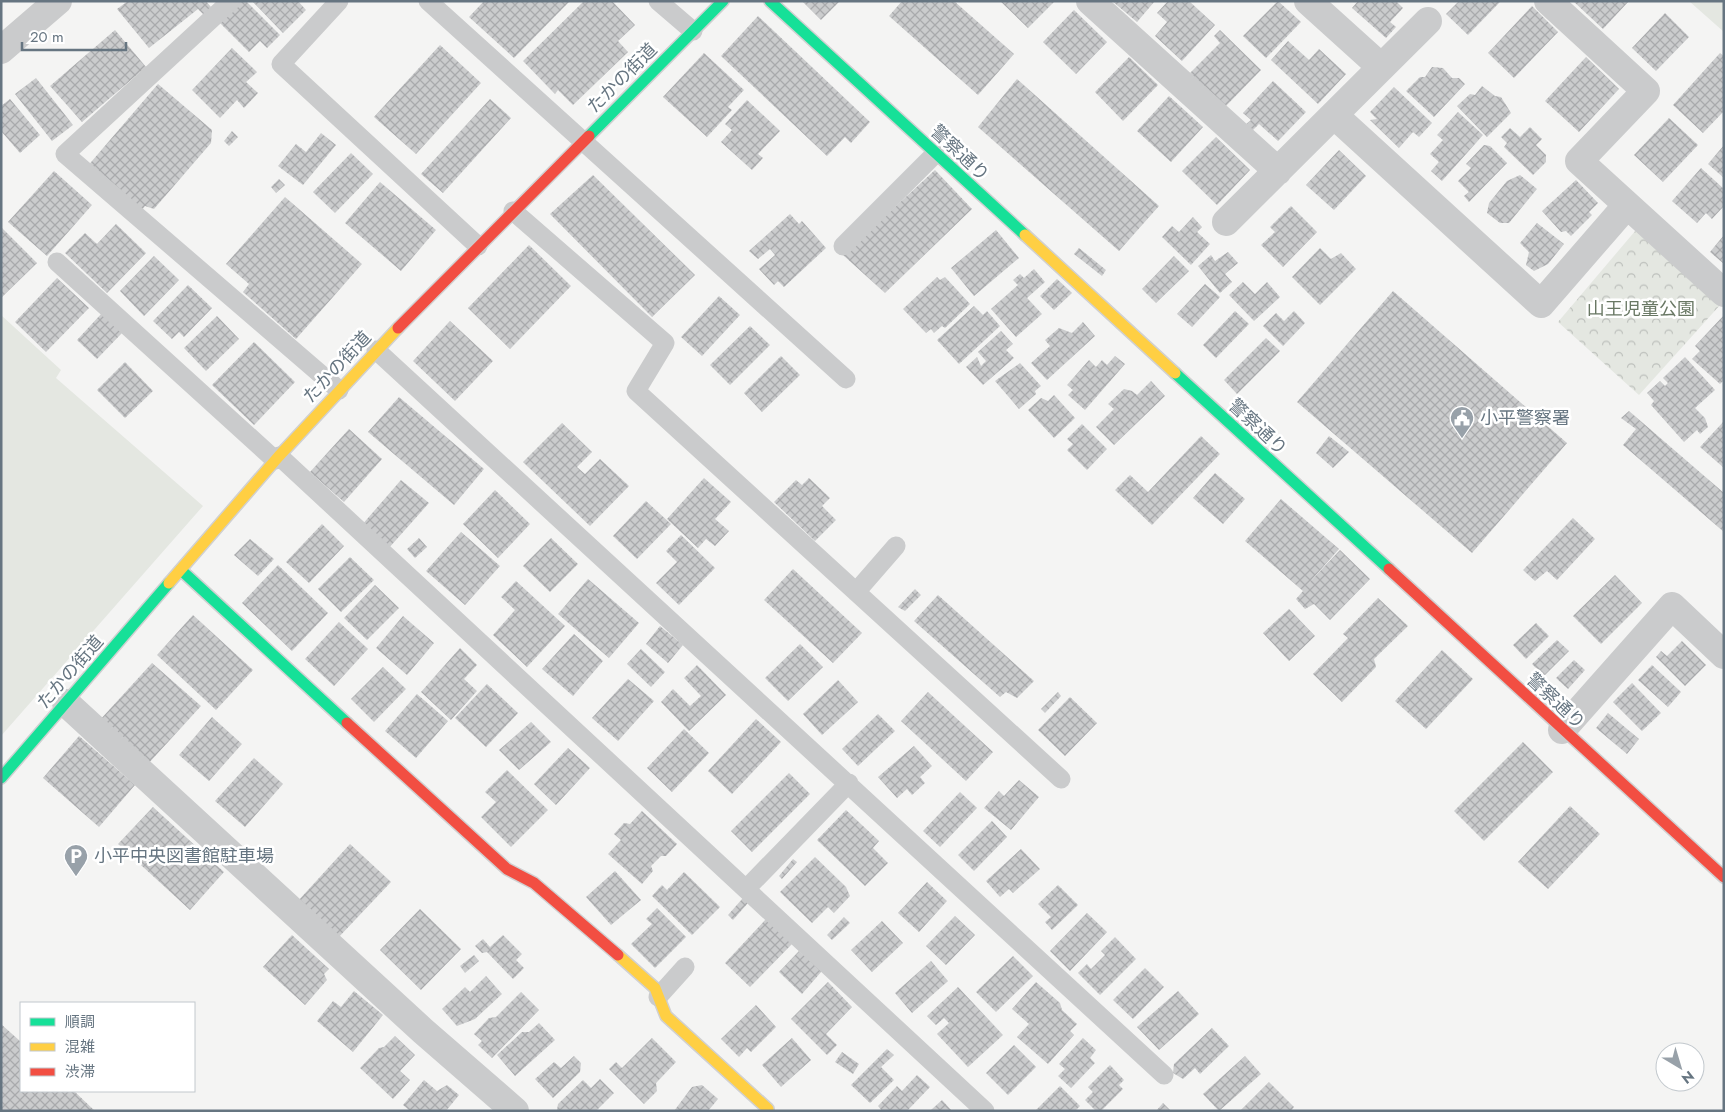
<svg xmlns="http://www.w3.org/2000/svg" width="1725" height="1112" viewBox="0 0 1725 1112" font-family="Jost,'Noto Sans JP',sans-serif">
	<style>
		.forest { fill: url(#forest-crowns) }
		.pitch { fill: #e4e7e1 }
		.building { fill: url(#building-cross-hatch) }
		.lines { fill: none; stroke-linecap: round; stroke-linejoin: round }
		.fast-casing { stroke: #d0d0d1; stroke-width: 14 }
		.slow-casing { stroke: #d0d0d1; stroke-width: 14 }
		.jam-casing { stroke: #d0d0d1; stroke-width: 14 }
		.lane { stroke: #cacbcc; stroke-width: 19 }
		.street { stroke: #cacbcc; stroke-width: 28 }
		.fast { stroke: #16e098; stroke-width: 11 }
		.slow { stroke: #ffcf43; stroke-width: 11 }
		.jam { stroke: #f24e42; stroke-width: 11 }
		.labels { text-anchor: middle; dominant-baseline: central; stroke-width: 5; stroke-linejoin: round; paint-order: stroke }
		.street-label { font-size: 18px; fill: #667581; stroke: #fff }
		.park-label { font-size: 18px; fill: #697864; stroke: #fff }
		.poi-label { font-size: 18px; fill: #667581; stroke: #fff; text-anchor: start }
	</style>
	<defs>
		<pattern id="forest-crowns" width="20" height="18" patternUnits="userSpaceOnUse" patternTransform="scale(1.25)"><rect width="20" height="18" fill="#e4e7e1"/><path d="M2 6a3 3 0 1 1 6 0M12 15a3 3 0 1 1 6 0" fill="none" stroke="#bdc0bc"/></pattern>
		<pattern id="building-cross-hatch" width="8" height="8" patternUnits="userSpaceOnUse" patternTransform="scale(1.25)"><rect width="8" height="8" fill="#cbcccd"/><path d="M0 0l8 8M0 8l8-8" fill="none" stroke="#a9aaac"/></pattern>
	</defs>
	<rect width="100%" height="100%" fill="#f4f4f3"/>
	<path class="forest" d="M1636,230L1721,304L1639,395L1558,322Z"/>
	<path class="pitch" d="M1689,1H1724V32Z
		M1,315L61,370L56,378L203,506L1,736Z"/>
	<path class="building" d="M128,1H206L211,7L205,16L198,9L149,48L117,9Z
		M239,1H246L280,35L267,48L260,41L249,52L219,22Z
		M252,1H298L306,10L283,33Z
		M484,1H570L514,58L469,17Z
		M584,1H612L635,25L618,41L628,52L573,105L558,90L555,94L523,61Z
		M802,1H840L821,20Z
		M902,1H954L1014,54L978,95L889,16Z
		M1000,1H1055L1028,28Z
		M1112,1H1155L1137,22Z
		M1168,1H1189L1215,25L1182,61L1155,36L1167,22L1157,13Z
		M1278,1L1301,22L1266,58L1243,36Z
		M1358,1H1396L1403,8L1390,22L1396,27L1386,38L1352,8Z
		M1459,1H1501L1468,35L1446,14Z
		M1573,1H1629L1603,29Z
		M1532,6L1558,32L1514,78L1488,53Z
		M1074,10L1107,42L1076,74L1043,42Z
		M1665,13L1689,37L1656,71L1632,48Z
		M758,16L870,122L851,143L845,137L827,156L721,56Z
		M115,30L146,67L82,122L50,86Z
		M1220,30L1261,70L1225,107L1190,73L1220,43L1214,36Z
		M1288,41L1309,60L1319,49L1346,74L1318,104L1271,60Z
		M440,45L481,83L416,154L374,117Z
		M232,48L257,72L246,82L258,93L244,108L237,100L220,118L192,90Z
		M704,53L744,90L728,107L732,110L707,137L663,97Z
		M1720,53L1724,56V111L1703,133L1673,105Z
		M1129,57L1158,85L1123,121L1095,92Z
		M1586,57L1619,89L1579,132L1545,101Z
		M1432,67L1443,68L1452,78H1459L1465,84L1434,117L1406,91L1420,77H1425Z
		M36,78L73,125L52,141L15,94Z
		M1017,79L1159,206L1119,251L978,127Z
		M1273,81L1306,112L1278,141L1259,124L1252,131L1245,125L1251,120L1243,113Z
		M158,84L212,130L211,143L154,209L145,206L139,214L86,168Z
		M1482,86L1495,96L1501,97L1511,113L1487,137L1457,106L1470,94L1475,95Z
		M1394,87L1432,123L1419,137L1413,132L1399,148L1370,120L1377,119L1370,112Z
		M1169,96L1203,127L1171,162L1137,131Z
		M10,99L40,135L20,153L1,131V106Z
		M490,99L511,118L443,193L421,174Z
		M747,100L780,131L758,154L763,158L752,170L721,142L732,130L725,124Z
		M1458,112L1483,135L1442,181L1431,171L1439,162L1430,154L1443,140L1437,135Z
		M1669,118L1698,145L1663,182L1634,155Z
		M1530,127L1542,139L1536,145L1546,155V162L1533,175L1504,147L1507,143L1501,137L1510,128L1520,137Z
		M232,131L238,137L229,146L224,141Z
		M321,133L336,145L303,185L278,166L296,144L306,152Z
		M1216,137L1250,170L1217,205L1182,171Z
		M1484,145L1490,146L1507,163L1469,202L1464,196L1469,192L1458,181L1471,168L1466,164Z
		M1724,145V178L1708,164Z
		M1339,150L1366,176L1334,210L1306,185Z
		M351,153L373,174L335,213L313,192Z
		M1701,168L1724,189V206L1712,219L1706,213L1697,223L1672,201Z
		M935,170L972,209L885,293L843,255Z
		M54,171L92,205L47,256L8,222Z
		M593,175L695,275L652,317L550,214Z
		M1520,175L1537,189L1509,223H1500L1487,213L1489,203L1507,181Z
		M279,179L285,185L276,193L271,187Z
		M1576,180L1598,203L1589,212L1592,215L1571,236L1566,231L1561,232L1542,211Z
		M380,182L436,230L401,271L345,223Z
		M285,197L362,264L296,339L243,292L249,284L226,264Z
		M1291,206L1317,232L1283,267L1261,245L1275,232L1270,227Z
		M790,214L799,224L802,221L826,248L784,287L778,281L774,285L759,269L775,255L770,249L758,259L749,251Z
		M1193,217L1202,227L1197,232L1210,244L1191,265L1162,237L1172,226L1179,232Z
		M1537,223L1564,244L1548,264L1534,271L1526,265L1529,252L1520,243Z
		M116,224L146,253L107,293L65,253L85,233L97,244Z
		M1,227L37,263L1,298Z
		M996,230L1019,258L974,296L951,268Z
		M1724,235V264L1710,252Z
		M529,245L571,286L510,349L468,308Z
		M1079,248L1106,270L1102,276L1074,254Z
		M1320,248L1331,259L1341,253L1356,269L1320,305L1292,277Z
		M1228,252L1238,263L1225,274L1232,282L1220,293L1198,266L1211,255L1215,261Z
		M154,256L179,280L144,316L120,291Z
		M1174,256L1189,271L1156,303L1142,289Z
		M1034,269L1045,282L1027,298L1042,314L1016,337L991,309L1018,285L1013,280L1020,274L1024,278Z
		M937,277L940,280L945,277L970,304L945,328L942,326L934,333L931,329L926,333L903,309Z
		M57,278L89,308L46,352L15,322Z
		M1057,279L1072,293L1054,310L1040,296Z
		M1243,282L1255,294L1267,282L1280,297L1254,321L1229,295Z
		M1205,284L1220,297L1192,327L1177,314Z
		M188,285L212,308L184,337L179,332L172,339L153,321Z
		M1393,291L1567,443L1472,553L1297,402Z
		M719,296L740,315L702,356L681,337Z
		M974,306L983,315L987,311L1000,326L959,364L937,340Z
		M1235,311L1249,324L1216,358L1203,345Z
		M1294,311L1305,323L1283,346L1263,326L1276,313L1284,321Z
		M102,313L122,333L97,359L77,340Z
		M1724,315V380L1720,384L1692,359L1700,351L1695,346Z
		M217,316L239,339L206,371L184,348Z
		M450,321L493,361L455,401L413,361Z
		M1083,322L1095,336L1047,380L1031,363L1050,346L1045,340L1059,328L1072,333Z
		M750,326L770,345L730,385L710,365Z
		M1001,331L1013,344L1006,350L1014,358L983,385L966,367L977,357L981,366L986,361L978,352Z
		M1266,338L1280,351L1237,394L1224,380Z
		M254,342L295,382L254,425L212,385Z
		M781,356L800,375L762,412L744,393Z
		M1115,356L1125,364L1085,410L1068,395L1073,390L1067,385L1089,360L1096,367L1102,360L1107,365Z
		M1685,357L1715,390L1695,408L1705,418L1708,427L1700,434L1697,430L1684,442L1651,405L1654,401L1647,393L1660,381L1665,386L1668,383L1663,378Z
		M125,362L153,391L125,418L97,390Z
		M1020,363L1041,386L1035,391L1036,394L1019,409L995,381Z
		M1151,381L1165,396L1114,445L1096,427L1114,409L1108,404L1124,389L1132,391L1137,395Z
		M1054,395L1075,418L1054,438L1028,410L1041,398L1048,401Z
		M399,397L484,469L454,505L368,432Z
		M1629,411L1724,493V532L1623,445L1636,429L1621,418Z
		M1724,421V468L1700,447Z
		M562,423L592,452L577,467L585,474L600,459L629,486L590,526L523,462Z
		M1082,424L1107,449L1087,470L1067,450L1073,444L1067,439Z
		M349,429L382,459L344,502L310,472Z
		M1201,436L1220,454L1152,525L1115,490L1130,475L1148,492Z
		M1329,436L1349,452L1333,468L1316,453Z
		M1215,473L1245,499L1223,524L1193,498Z
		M704,478L731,502L715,519L729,531L715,546L706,539L698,548L667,519Z
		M809,478L830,498L822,506L836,520L815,541L774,502L796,480L802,485Z
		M401,480L429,503L388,549L361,526Z
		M495,490L530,524L498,558L463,524Z
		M1281,499L1339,549L1307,585L1340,550L1370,579L1330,620L1314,604L1305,609L1296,599L1303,591L1245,541Z
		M646,501L671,524L637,559L613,536Z
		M1573,518L1595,539L1557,580L1547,571L1535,581L1523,570Z
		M322,524L344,546L309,583L286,562Z
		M461,532L500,566L465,605L426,571Z
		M681,535L715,568L679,605L656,583L677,562L666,551Z
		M419,538L427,547L415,558L407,549Z
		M551,538L578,564L550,592L523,566Z
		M250,539L274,559L258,576L234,555Z
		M350,557L374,580L341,612L318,589Z
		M278,565L328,613L292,651L242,603Z
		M793,569L862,633L833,663L764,600Z
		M1615,575L1642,603L1601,644L1573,616Z
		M588,579L639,623L609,658L558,614Z
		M516,581L565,626L527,667L493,635L515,610L501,597Z
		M375,585L399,608L367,640L344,618Z
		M915,589L921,595L905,611L898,607Z
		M938,595L1034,681L1017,698L1006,692L1000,697L914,621Z
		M1378,598L1408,626L1374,659L1376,667L1342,702L1313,674L1348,638L1343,634Z
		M1289,609L1315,636L1289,661L1263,633Z
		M193,615L253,670L216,710L157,655Z
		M403,616L434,643L407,675L376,648Z
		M339,622L368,649L334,686L305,659Z
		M1536,623L1549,636L1526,659L1513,645Z
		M660,626L683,645L668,663L646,644Z
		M574,634L603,661L573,696L542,669Z
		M1557,640L1569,651L1544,676L1532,664Z
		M1682,641L1706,665L1685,686L1656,657L1661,651L1667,656Z
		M800,644L823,667L788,701L765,678Z
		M460,648L477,665L464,679L477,691L451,720L421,692Z
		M641,649L665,672L651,687L627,664Z
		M1442,650L1473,679L1426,729L1395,701Z
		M1574,660L1585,670L1568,689L1556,678Z
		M152,663L201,706L147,765L99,721Z
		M697,665L726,695L689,731L661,702L673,689L690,706L701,696L684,678Z
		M1652,665L1681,692L1668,707L1638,680Z
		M383,667L406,689L374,722L351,699Z
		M628,679L654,701L618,741L592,718Z
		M838,680L858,702L822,735L803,714Z
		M1632,683L1661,713L1642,731L1613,702Z
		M487,684L518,713L486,747L455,718Z
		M928,692L993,752L966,781L901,721Z
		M1058,692L1061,696L1045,713L1041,709Z
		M417,694L448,721L416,758L385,731Z
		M1070,697L1097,723L1065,756L1038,730Z
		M1608,713L1639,739L1627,754L1596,728Z
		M878,714L895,731L858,766L842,749Z
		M212,717L242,744L209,781L179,755Z
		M756,719L781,742L732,794L708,771Z
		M531,722L551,742L519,770L499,750Z
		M684,729L709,753L672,792L647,768Z
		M79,736L135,785L99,827L43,778Z
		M1523,742L1553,772L1484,841L1454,811Z
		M914,746L932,766L920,777L925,783L912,795L907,789L897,798L878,777Z
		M568,748L590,768L556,805L534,784Z
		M254,758L283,784L245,827L215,801Z
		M507,770L548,810L511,847L481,817L496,802L485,792Z
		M789,773L810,794L752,852L731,831Z
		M1019,780L1039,797L1011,830L984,808L999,791L1004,796Z
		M960,792L977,808L940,847L923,831Z
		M1570,806L1600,834L1548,889L1518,862Z
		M153,807L224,872L190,910L118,844Z
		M846,810L879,841L873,848L888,863L865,886L817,840Z
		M642,811L677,844L666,856H661L651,866L653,871L642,884L608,854L621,840L614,834L624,823L630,824Z
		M992,821L1007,837L974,871L958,855Z
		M350,844L391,882L337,939L297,902Z
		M1021,849L1040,869L1013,893L1009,889L1000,897L986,881Z
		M815,857L846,887L850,896L834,913L828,907L812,923L780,892Z
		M793,859L797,862L782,879L779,876Z
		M615,871L641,900L611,925L586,897Z
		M684,872L720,907L692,935L652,896L662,885L667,890Z
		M927,882L947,901L919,932L898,913Z
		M1058,885L1078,905L1052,930L1045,922L1051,917L1038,904Z
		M743,898L748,903L733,920L728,915Z
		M657,908L686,937L655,968L631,944L652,924L646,919Z
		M420,909L461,949L421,990L380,950Z
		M1087,913L1107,932L1070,971L1050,951Z
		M955,916L975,935L946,965L926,946Z
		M844,917L850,923L832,940L827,935Z
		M766,919L792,944L750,987L725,963Z
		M882,921L903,943L872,972L851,950Z
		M292,935L329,969L324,974L327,980L305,1005L263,967Z
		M503,935L522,954L516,960L524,968L513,979L487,952L482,953L475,946L483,939L490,947Z
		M1115,937L1136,959L1100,995L1078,973L1087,964L1091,969L1105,955L1101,951Z
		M799,951L822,971L802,994L779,972Z
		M474,955L479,961L465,973L460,966Z
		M1013,956L1033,976L996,1012L976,992Z
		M931,961L948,981L912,1013L895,993Z
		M1145,968L1164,987L1133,1019L1113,1000Z
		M486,976L502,994L475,1019L457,1026L442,1009L465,987L470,992Z
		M828,982L852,1007L826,1034L837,1045L827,1055L791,1019Z
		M1036,982L1060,1003L1062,1010L1077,1024L1070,1031L1074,1035L1048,1064L1017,1037L1029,1024L1012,1009Z
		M958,987L1003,1035L968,1067L937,1034L949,1023L944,1018L936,1025L927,1016Z
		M354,991L383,1015L353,1052L317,1021L333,1001L341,1007Z
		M1178,991L1199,1014L1159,1050L1137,1027Z
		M521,992L539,1010L492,1058L478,1045L482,1041L474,1034L489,1018L496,1017Z
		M756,1005L776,1027L751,1052L747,1048L739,1057L721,1039Z
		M539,1023L555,1040L515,1076L497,1055L522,1032H529Z
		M1,1024L21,1042V1091H74L95,1111H1Z
		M1212,1028L1229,1046L1200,1074L1195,1068L1183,1079L1173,1073L1174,1064Z
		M395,1036L415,1055L400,1071L410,1080L393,1099L360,1068L379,1048L384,1047Z
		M652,1038L676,1062L656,1083L657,1091L644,1104L609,1069L616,1062L622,1068Z
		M792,1038L811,1060L781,1087L762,1065Z
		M1083,1038L1096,1050L1090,1058L1095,1063L1071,1088L1058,1076L1065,1069L1059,1064Z
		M1014,1045L1036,1067L1008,1095L986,1073Z
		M887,1049L894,1055L881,1067L894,1080L870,1103L851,1085Z
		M842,1052L859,1064L853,1074L835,1062Z
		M574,1056L581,1063L580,1072L553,1098L535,1079L554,1062L561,1068Z
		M1245,1056L1261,1074L1219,1111L1203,1094Z
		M1110,1065L1124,1080L1119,1085L1123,1089L1101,1111H1096L1085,1100L1093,1092L1088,1087Z
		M917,1075L930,1087L907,1111H882L878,1106L897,1086L902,1091Z
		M600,1079L614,1093L596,1111L557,1110L558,1104L583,1080L591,1088Z
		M424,1080L437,1091L447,1085L459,1095L446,1111H410L403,1105Z
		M1269,1082L1294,1107L1291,1111H1240Z
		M702,1085L718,1099L708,1111H674L692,1087Z
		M1060,1086L1080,1106L1075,1111H1035Z
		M942,1100L952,1111H930Z
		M1163,1103L1171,1111H1156Z"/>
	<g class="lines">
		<g class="fast-casing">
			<path id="fast" d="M770,1L1025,235
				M589,136L723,1
				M1175,373L1389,569
				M181,570L347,723
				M1,778L169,583"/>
		</g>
		<g class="slow-casing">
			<path id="slow" d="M1025,235L1175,373
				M169,583L279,456L398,328
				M618,955L655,988L666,1016L768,1109"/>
		</g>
		<g class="jam-casing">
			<path id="jam" d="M398,328L589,136
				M1389,569L1724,877
				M347,723L507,869L534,883L618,955"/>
		</g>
		<path class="lane" d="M231,1L65,154L339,390
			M339,1L281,64L478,246
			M428,1L846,379
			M658,1L693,31
			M513,211L665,343L636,391L1061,779
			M843,246L935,154
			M57,262L275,460
			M376,350L1164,1075
			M279,456L985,1111
			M856,592L896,546
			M746,889L849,783
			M658,997L685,967"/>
		<path class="street" d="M1090,1L1278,171
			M1308,1L1381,67
			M1548,1L1646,91L1579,161L1724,293
			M1,50L58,1
			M1334,115L1541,304L1627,205
			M1226,222L1428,21
			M66,703L423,1031L515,1111
			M1562,730L1672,606L1724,655"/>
		<use href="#fast" class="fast"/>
		<use href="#slow" class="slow"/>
		<use href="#jam" class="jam"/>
	</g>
	<defs>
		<g id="civic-pin" transform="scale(1.25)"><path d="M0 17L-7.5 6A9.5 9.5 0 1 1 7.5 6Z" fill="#98a1a9" stroke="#fff"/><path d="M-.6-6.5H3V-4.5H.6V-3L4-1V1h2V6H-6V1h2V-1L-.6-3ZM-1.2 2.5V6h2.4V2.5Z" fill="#fff"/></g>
		<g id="parking-pin" transform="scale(1.25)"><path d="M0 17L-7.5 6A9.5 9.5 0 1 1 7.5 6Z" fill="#98a1a9" stroke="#fff"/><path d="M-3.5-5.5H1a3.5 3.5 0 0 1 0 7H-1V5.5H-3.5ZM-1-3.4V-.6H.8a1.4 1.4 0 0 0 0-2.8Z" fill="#fff"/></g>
	</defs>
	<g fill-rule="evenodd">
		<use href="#civic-pin" x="1462" y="418"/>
		<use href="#parking-pin" x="76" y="856"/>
	</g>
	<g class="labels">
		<g class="street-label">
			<text transform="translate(622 78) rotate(-45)">たかの街道</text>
			<text transform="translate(960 153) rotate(43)">警察通り</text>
			<text transform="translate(337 367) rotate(-47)">たかの街道</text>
			<text transform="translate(1258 427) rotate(43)">警察通り</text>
			<text transform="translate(70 672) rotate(-49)">たかの街道</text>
			<text transform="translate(1556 701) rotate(43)">警察通り</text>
		</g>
		<g class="park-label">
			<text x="1641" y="309">山王児童公園</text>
		</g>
		<g class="poi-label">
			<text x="1480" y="418">小平警察署</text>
			<text x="94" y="856">小平中央図書館駐車場</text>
		</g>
	</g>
	<rect width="1725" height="1112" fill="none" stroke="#667581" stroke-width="5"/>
	<rect x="20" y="1002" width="175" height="90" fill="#ffffff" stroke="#c2c8cd"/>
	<rect x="30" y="1018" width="25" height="8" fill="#16e098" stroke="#c2c8cd"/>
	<text x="65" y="1027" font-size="15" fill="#667581">順調</text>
	<rect x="30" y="1043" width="25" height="8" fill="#ffcf43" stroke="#c2c8cd"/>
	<text x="65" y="1052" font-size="15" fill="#667581">混雑</text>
	<rect x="30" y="1068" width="25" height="8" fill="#f24e42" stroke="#c2c8cd"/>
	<text x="65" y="1077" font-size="15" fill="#667581">渋滞</text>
	<g transform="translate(1680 1067) rotate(142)"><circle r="24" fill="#ffffff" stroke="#c2c8cd"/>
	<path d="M0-4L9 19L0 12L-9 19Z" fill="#98a1a9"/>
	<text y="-8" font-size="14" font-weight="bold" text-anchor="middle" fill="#667581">N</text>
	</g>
	<path d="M22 42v8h104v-8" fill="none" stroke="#667581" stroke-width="2.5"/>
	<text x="30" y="42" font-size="15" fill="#667581" stroke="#ffffff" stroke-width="4" paint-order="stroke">20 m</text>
</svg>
